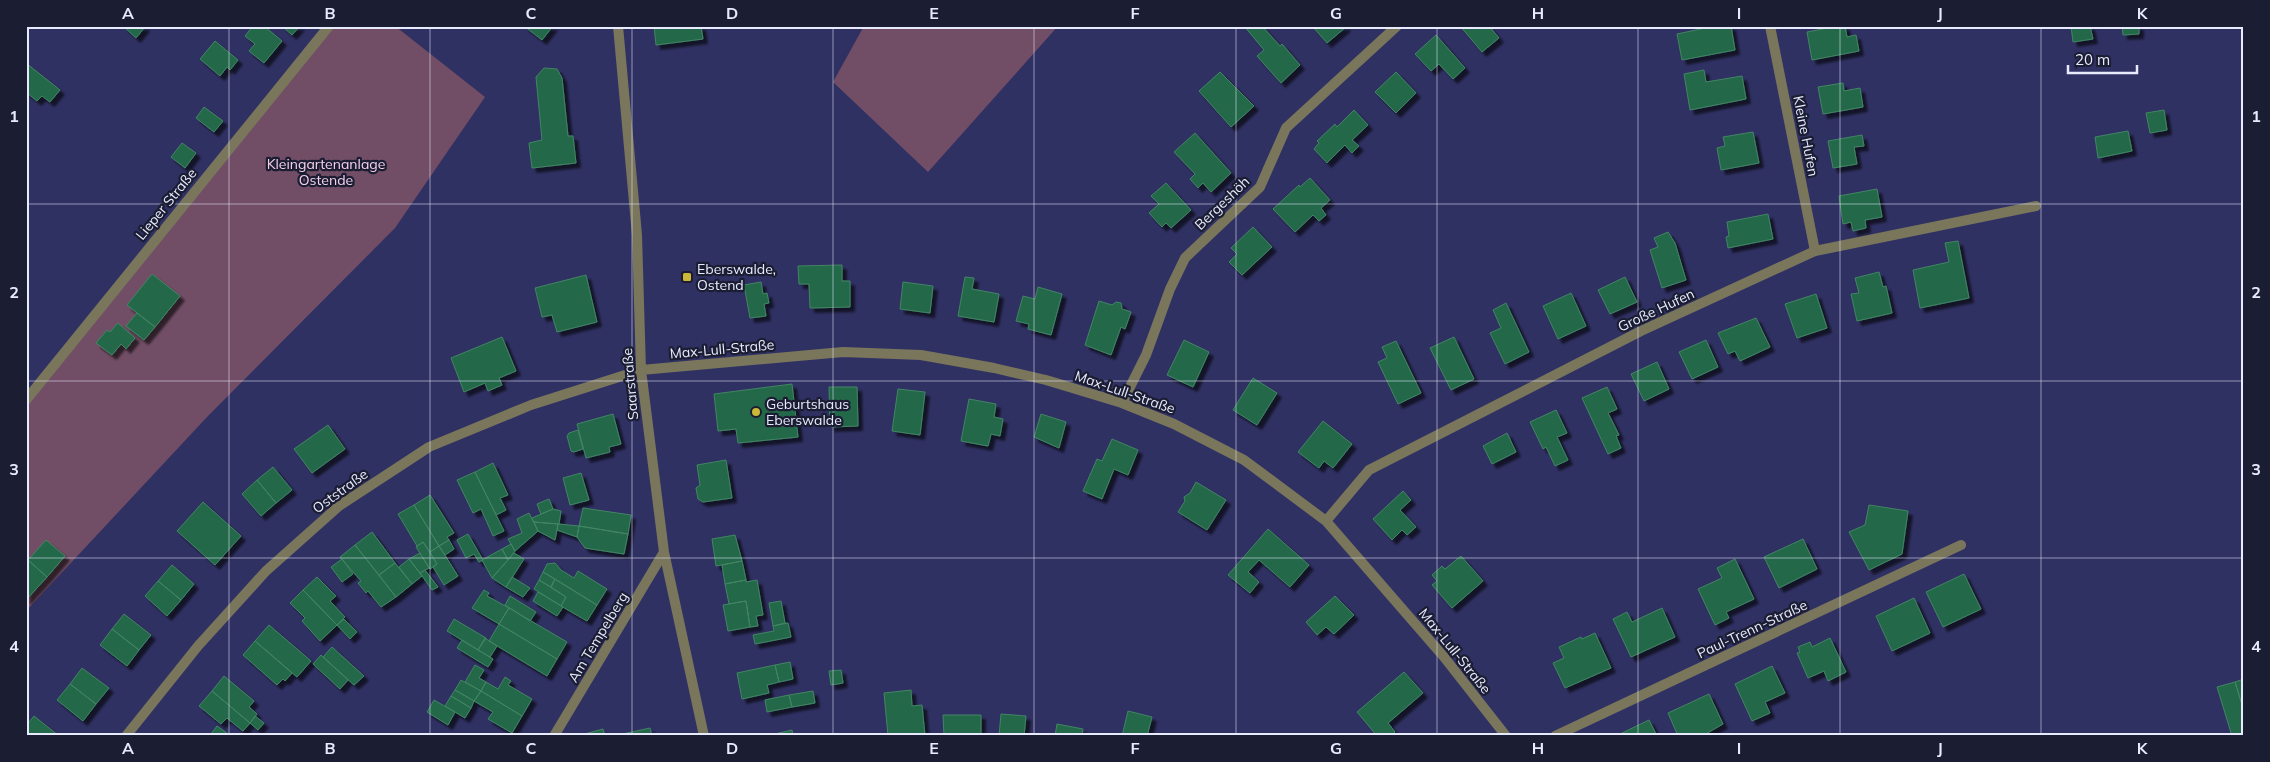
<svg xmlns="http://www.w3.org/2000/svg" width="2270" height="762" viewBox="0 0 2270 762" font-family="Mulish,sans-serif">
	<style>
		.green { fill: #724e66 }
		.building { fill: #236848; stroke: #428564; filter: url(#shadow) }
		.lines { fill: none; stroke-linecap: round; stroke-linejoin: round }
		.street { stroke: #7a765c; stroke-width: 10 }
		.grid { fill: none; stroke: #e8eafd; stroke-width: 1; stroke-opacity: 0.55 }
		.poi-dot { fill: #cdb938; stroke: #1b1d33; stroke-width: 2 }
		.labels { text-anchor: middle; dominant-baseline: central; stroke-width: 4.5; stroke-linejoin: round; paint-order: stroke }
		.street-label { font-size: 14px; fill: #e8eafd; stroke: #1b1d33 }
		.park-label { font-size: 14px; fill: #f6d2e9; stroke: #1b1d33 }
		.poi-label { font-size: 14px; fill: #e8eafd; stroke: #1b1d33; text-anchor: start }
		.neatline { fill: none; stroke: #e8eafd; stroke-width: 2 }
		.grid-label { font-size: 16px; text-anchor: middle; font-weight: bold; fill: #e8eafd }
	</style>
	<defs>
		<filter id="shadow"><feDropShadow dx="4.5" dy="4.5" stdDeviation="1" flood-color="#0009"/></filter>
	</defs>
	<rect width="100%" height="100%" fill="#303163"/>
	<path class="green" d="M330,26H395L485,97L395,228L207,417L26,611V402Z
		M864,26H1058L928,172L833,82Z"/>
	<path class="building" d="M123,26H144L145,27L136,38Z
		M253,26H264L282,41L264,63L249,51L255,44L245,36Z
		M282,26H300L292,35Z
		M524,26H553L542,40Z
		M654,26H701L703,39L656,45Z
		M1244,26H1262L1280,46L1282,44L1300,65L1281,83L1257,56L1264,50Z
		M1312,26H1346V27L1327,43Z
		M1460,26H1489L1499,38L1482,52Z
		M1715,26H1731L1735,50L1682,60L1677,34Z
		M1838,26H1845L1847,37L1856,35L1859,51L1812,60L1807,32Z
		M2071,26H2090L2093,39L2073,42Z
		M2122,26H2139V34L2123,35Z
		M1436,35L1465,68L1453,79L1439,64L1431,71L1415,54Z
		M215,41L238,60L230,70L227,67L220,76L200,59Z
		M26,63L60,90L50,102L42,96L37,101L26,92Z
		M544,68L557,69L562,78L568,136H573L576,163L532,168L529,143L542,140L536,77Z
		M1704,70L1706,82L1742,76L1746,99L1690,110L1684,74Z
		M1220,72L1254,106L1231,127L1199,91Z
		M1396,72L1416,93L1396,113L1375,92Z
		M1843,83L1844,91L1860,88L1863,107L1823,114L1818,87Z
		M204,107L223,121L214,132L196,118Z
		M1354,110L1368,125L1352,140L1359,146L1352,153L1345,145L1327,163L1314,149L1319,143L1317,141L1335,124L1337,127Z
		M2164,110L2167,130L2150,133L2146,113Z
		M2128,131L2132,151L2098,158L2095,137Z
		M1753,132L1759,163L1721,170L1717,148L1725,146L1723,137Z
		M1195,133L1231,173L1211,192L1203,183L1198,188L1190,179L1195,174L1174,152Z
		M1862,135L1864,146L1854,147L1857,164L1833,168L1828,141Z
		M182,143L196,153L185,168L171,157Z
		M1310,178L1330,200L1321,208L1326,215L1319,221L1313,215L1295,232L1273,209L1299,185L1300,187Z
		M1166,183L1191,210L1171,228L1166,223L1162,227L1149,213L1159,204L1151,196Z
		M1877,189L1882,217L1865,220L1866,228L1853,231L1851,222L1843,224L1839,196Z
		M1768,214L1773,239L1728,248L1726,237L1729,236L1727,222Z
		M1253,227L1272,247L1242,275L1229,262L1237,254L1231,248Z
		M1668,232L1675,243L1686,280L1662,288L1650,250L1658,247L1654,238Z
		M1958,241L1969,298L1920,308L1913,270L1949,262L1945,243Z
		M842,265V281H850V307L810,308L809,284H799L798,266Z
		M1879,272L1883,287L1886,286L1892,313L1857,321L1851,294L1859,293L1855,278Z
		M152,274L180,296L155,327L127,305Z
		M586,275L597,322L557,332L552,315L542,317L535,288Z
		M965,277L974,278L972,289L999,294L994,322L958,316Z
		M1625,277L1637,302L1610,314L1598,290Z
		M761,282L763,294L767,293L769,303L764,304L766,316L750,318L744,285Z
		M903,282L933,286L930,313L900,309Z
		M1038,287L1062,294L1051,335L1028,329L1029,324L1016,321L1023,296L1035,299Z
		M1571,293L1586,326L1558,339L1543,306Z
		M1816,294L1827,328L1797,338L1785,304Z
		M1099,301L1112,305L1116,302L1121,303L1122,309L1131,312L1125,329L1121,327L1111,355L1085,345Z
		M1506,303L1529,352L1505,364L1490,333L1501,328L1493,310Z
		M137,313L155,327L144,340L126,326Z
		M1756,318L1770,347L1740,361L1735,351L1728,354L1718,333Z
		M118,323L135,338L126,349L121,344L112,355L96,343L107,330L110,332Z
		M502,337L516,371L499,378L502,385L488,391L485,383L464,392L451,358Z
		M1454,337L1474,379L1451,390L1430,348Z
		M1184,340L1209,352L1193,387L1167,375Z
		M1706,340L1718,367L1692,379L1679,352Z
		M1396,341L1421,393L1398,404L1378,362L1387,358L1382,347Z
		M1657,362L1669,389L1644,401L1631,374Z
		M1253,378L1277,393L1257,425L1233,410Z
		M792,384L798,437L738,443L736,429L718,431L714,394Z
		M829,387H857L858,426L830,427Z
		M1607,387L1617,409L1608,413L1619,435L1616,436L1621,448L1608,454L1582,398Z
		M898,389L925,392L920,435L892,431Z
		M969,399L996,404L994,417L1003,419L1000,436L991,434L988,446L961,441Z
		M1556,410L1567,433L1557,437L1568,460L1555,466L1546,447L1543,449L1530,422Z
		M613,414L621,444L609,447L610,452L586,458L577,424Z
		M1041,414L1066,422L1059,448L1034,437Z
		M1323,421L1352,444L1333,468L1324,461L1319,468L1298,452Z
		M328,425L345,449L312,473L294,449Z
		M578,430L583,449L574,452L571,451L567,436L569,433Z
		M1507,433L1516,452L1492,464L1483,446Z
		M1112,439L1138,450L1128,475L1114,469L1102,499L1083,491L1097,459L1102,461Z
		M726,460L732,498L703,502L698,499L696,488L700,485L697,465Z
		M493,463L508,495L500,498L506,510L496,515L475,472Z
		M273,467L292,490L276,503L257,480Z
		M475,472L504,531L493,536L481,509L473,513L457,480Z
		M581,473L589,500L570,505L563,478Z
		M257,480L276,503L261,516L242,494Z
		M1196,482L1226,500L1207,530L1178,512L1185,501L1184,497L1190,493Z
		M1403,491L1411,500L1400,510L1416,527L1407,535L1402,530L1392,540L1373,519Z
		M430,495L454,533L447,537L449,540L439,546L414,505Z
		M549,499L553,509L541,514L537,504Z
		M203,502L241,536L215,565L177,531Z
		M414,505L439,546L430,552L423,542L417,546L398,514Z
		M1869,505L1908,511L1902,554L1869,570L1849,532L1865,525Z
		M583,508L631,515L628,534L579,526Z
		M553,509L561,511L559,524L534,522L532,518Z
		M529,513L538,531L515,551L508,539L522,533L517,519Z
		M534,522L558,524L555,540L538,531Z
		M558,524L579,526L577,537L557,530Z
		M579,526L628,534L624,554L585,548L577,537Z
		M1268,529L1309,565L1290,587L1259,560L1248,572L1259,582L1250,593L1228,575Z
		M372,532L395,563L379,575L355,545Z
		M468,534L483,560L479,562L474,554L466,558L457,540Z
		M735,535L742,561L716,566L712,539Z
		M1803,539L1817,569L1779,588L1764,557Z
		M46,540L65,556L47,577L28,560Z
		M449,540L454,549L445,555L439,546Z
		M423,542L437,564L430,569L416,547Z
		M511,544L515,551L508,560L502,549Z
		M355,545L396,597L381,607L368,591L366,593L358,583L361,581L340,557Z
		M439,546L458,576L444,585L433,567L437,564L430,552Z
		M502,549L508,560L492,578L482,560Z
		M420,553L429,568L420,573L409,559Z
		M514,553L524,559L506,587L492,578Z
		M1461,556L1483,581L1452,608L1432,585L1437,581L1432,575L1442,566L1445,569Z
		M342,559L353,574L342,582L331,567Z
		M409,559L422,576L412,584L399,567Z
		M1735,559L1754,599L1726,612L1729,618L1715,625L1698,589L1722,578L1717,568Z
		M28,560L47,577L26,600V562Z
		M742,561L746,580L725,584L722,565Z
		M395,563L412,584L396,597L379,575Z
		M555,563L561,570L574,578L578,571L607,589L597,605L543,572L547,564Z
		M172,565L194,584L181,600L158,581Z
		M425,570L438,587L432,590L420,573Z
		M543,572L555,579L551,587L539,580Z
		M1964,574L1981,609L1943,627L1926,592Z
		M317,577L336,596L330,601L345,617L337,625L303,590Z
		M512,577L530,588L523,597L506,587Z
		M555,579L597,605L587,621L561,606L566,597L551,587Z
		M539,580L566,597L561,606L534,589Z
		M746,580V582L757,580L763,615L756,616L758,626L750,627L746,601L729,604L725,584Z
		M158,581L181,600L167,616L145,596Z
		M303,590L337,625L320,641L302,621L305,618L290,603Z
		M484,590L489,593L487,596L509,608L499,624L472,608Z
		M538,592L563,607L557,616L533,601Z
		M510,596L536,612L530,621L505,605Z
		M1335,596L1354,615L1334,634L1326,627L1317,635L1306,622Z
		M1914,598L1930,633L1892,651L1876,616Z
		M746,601L750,627L728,631L723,605Z
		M781,601L785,623L773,626L769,603Z
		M509,608L567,642L557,659L499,624Z
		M1662,608L1675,637L1631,657L1613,619L1627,612L1632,622Z
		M124,614L151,635L139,650L112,629Z
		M344,619L357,632L350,639L337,625Z
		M454,619L486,638L478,650L447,631Z
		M788,623L791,637L755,644L753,635L774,631L773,626Z
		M499,624L557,659L547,676L489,641Z
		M269,625L311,661L297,677L255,641Z
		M112,629L139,650L127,666L100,645Z
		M1595,633L1611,668L1565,688L1553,663L1564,658L1559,647L1581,637L1582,639Z
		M485,638L497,646L490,657L478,650Z
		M1830,638L1846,672L1828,681L1824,671L1808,678L1797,653L1800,652L1798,647L1810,642L1812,647Z
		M462,640L493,659L488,667L457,648Z
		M255,641L292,673L285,681L283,679L277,685L243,655Z
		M332,647L364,676L354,685L323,657Z
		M321,655L348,680L340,689L313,664Z
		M790,662L793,679L779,682L775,665Z
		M475,665L484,670L479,678L486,682L481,691L465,682Z
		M775,665L779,682L767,685L769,693L742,699L737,673Z
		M1772,666L1785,693L1765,702L1770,713L1752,721L1735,684Z
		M82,668L109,688L96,704L70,684Z
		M841,670L843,683L831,685L829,671Z
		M1404,672L1423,693L1388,723L1395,732L1391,736H1377L1357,712Z
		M224,676L254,701L249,707L257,714L250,723L212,691Z
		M505,677L511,681L508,685L532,699L522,716L481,691L486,682L498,689Z
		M2244,679V711L2235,682Z
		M461,680L481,691L474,701L455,690Z
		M2235,682L2244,711V736H2232L2217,687Z
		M70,684L96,704L83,721L57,700Z
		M455,690L474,701L471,708L451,696Z
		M911,690L912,706L922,705L925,736H888L884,693Z
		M212,691L250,723L243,731L227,718L221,724L199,706Z
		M481,691L522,716L512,733L488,719L493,712L474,701Z
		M813,691L815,703L792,707L789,695Z
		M1709,694L1723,724L1702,736H1678L1668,713Z
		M789,695L792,707L767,712L765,700Z
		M451,696L471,708L465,718L445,706Z
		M434,700L455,712L448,725L427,712Z
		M1128,711L1152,717L1147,736H1122Z
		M1001,714L1026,716L1024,736H999Z
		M943,715H981V736H944Z
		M34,716L59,736H26V726Z
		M255,716L264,723L258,730L250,723Z
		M1649,720L1657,736H1616Z
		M1057,724L1083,729L1082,736H1055Z
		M217,726L231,736H213L211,734Z
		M650,728L652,736L618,735Z
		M603,729L605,736H577Z
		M792,730L793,736H766Z"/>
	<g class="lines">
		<path class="street" d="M618,26L637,235L641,370L664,552L704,736
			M1770,26L1815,251
			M26,400L329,26
			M1122,403L1146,355L1170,289L1185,258L1260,187L1286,128L1397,26
			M1326,521L1369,470L1641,331L1815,251L2036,206
			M126,736L198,646L266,571L339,506L429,447L531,405L641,370L843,352L921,355L994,368L1046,380L1122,403L1174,424L1244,460L1326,521L1444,657L1506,736
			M554,736L664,552
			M1555,736L1961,545"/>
	</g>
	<path class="grid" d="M229,26V736M430,26V736M632,26V736M833,26V736M1034,26V736M1236,26V736M1437,26V736M1638,26V736M1840,26V736M2041,26V736M26,204H2244M26,381H2244M26,558H2244"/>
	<g class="poi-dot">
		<rect x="682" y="272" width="10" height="10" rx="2.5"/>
		<circle cx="756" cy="412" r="5"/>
	</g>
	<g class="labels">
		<g class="street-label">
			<text transform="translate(1806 136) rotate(79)">Kleine Hufen</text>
			<text transform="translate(1222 203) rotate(-44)">Bergeshöh</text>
			<text transform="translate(166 204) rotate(-51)">Lieper Straße</text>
			<text transform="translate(1656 310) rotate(-25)">Große Hufen</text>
			<text transform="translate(722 349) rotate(-5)">Max-Lull-Straße</text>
			<text transform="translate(630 384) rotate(-95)">Saarstraße</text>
			<text transform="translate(1125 392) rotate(19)">Max-Lull-Straße</text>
			<text transform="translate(340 491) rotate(-36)">Oststraße</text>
			<text transform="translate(1752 629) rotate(-25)">Paul-Trenn-Straße</text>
			<text transform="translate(598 637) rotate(-59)">Am Tempelberg</text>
			<text transform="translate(1455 651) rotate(51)">Max-Lull-Straße</text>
		</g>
		<g class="park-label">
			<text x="326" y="164">Kleingartenanlage<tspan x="326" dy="16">Ostende</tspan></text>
		</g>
		<g class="poi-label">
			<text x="697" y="269">Eberswalde,<tspan x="697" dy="16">Ostend</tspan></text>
			<text x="766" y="404">Geburtshaus<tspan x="766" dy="16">Eberswalde</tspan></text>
		</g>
	</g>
	<rect width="2270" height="762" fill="none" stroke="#1b1d33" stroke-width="55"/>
	<path d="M2068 65v8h69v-8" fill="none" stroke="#e8eafd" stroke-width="2.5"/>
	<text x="2075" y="65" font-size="15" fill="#e8eafd" stroke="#1b1d33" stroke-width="4" paint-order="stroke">20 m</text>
	<rect x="28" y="28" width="2214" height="706" class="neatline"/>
	<g class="grid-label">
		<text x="128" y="19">A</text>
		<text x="330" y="19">B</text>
		<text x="531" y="19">C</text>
		<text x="732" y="19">D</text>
		<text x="934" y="19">E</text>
		<text x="1135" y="19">F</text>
		<text x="1336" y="19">G</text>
		<text x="1538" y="19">H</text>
		<text x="1739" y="19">I</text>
		<text x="1940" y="19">J</text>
		<text x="2142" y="19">K</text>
		<text x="14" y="122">1</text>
		<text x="2256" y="122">1</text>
		<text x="14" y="298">2</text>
		<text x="2256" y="298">2</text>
		<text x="14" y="475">3</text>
		<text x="2256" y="475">3</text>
		<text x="14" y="652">4</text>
		<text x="2256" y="652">4</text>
		<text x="128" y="754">A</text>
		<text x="330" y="754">B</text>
		<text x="531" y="754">C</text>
		<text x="732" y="754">D</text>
		<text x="934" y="754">E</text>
		<text x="1135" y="754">F</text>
		<text x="1336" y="754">G</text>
		<text x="1538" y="754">H</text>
		<text x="1739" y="754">I</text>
		<text x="1940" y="754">J</text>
		<text x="2142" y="754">K</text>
	</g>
</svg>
